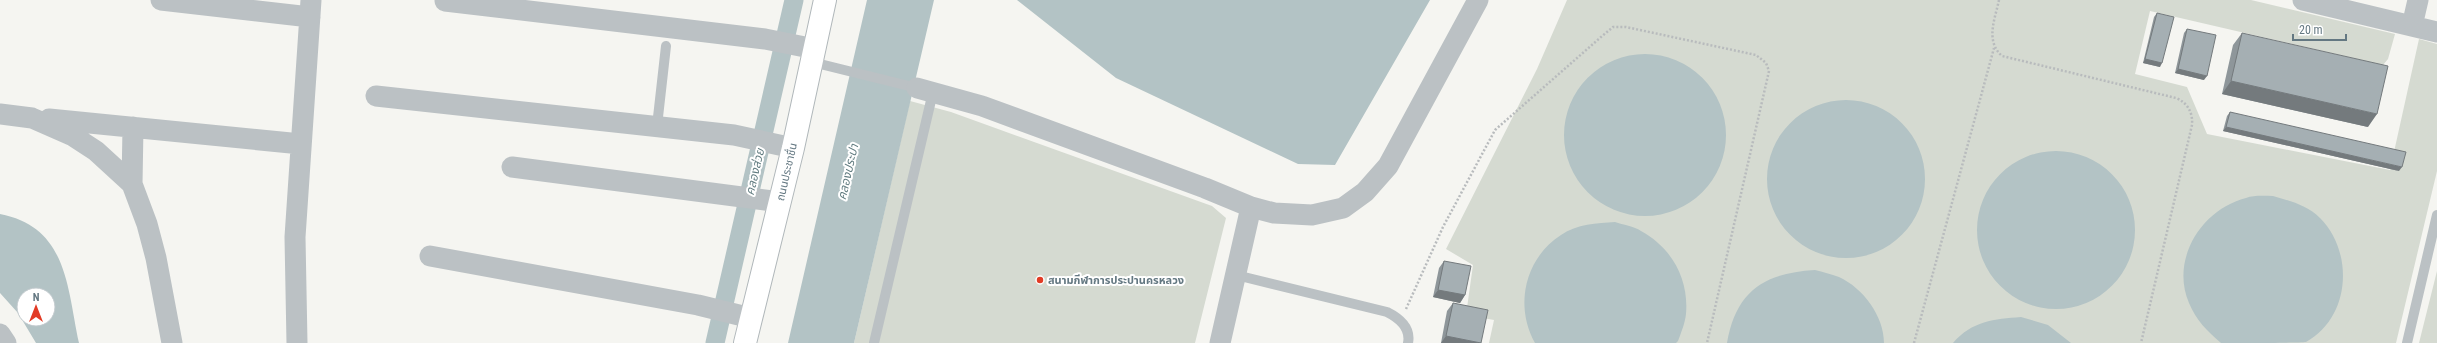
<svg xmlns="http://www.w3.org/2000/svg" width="2437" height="343" viewBox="0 0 2437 343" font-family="'Roboto Condensed','Noto Sans Thai',sans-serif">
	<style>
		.green { fill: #d5dad1 }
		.water { fill: #b3c3c5; fill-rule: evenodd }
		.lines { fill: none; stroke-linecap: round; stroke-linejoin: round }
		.canal { stroke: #b3c3c5; stroke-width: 19 }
		.secondary-casing { stroke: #b0b7ba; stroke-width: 24 }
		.path { stroke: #b8bbbd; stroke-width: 2.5; stroke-dasharray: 2 2; stroke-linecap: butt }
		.service { stroke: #bbc1c4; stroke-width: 10 }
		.minor { stroke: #bbc1c4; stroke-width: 21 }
		.secondary { stroke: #fff; stroke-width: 22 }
		.wall { fill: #8e969a }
		.shaded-wall { fill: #747a7d }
		.building { fill: #a5afb3; stroke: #747a7d }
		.poi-dot { fill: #e23b25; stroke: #fff; stroke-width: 1.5 }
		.labels { text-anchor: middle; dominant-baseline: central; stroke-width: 4; stroke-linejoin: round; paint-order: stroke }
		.street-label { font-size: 11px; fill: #647882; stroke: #fff }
		.poi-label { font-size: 11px; font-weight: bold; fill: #647882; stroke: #fff; text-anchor: start }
		.water-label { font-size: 12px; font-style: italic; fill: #607b7f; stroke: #fff }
	</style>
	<rect width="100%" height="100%" fill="#f5f5f1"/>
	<path class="green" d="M1567,0H2251L2395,34L2388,59L2383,65L2150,11L2135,74L2187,87L2207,134L2390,170L2419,39L2437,44V171L2396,343H1489L1494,320L1466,315L1473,265L1446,249L1537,69Z
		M910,101L951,112L1212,206L1226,218L1195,343H854Z
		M2437,271V343H2419Z"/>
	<path class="water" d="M867,0H934L854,343H788Z
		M1017,0H1430L1335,165L1298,164L1116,78Z
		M1564 135a81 81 0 1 1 162 0a81 81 0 1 1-162 0Z
		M1767 179a79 79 0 1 1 158 0a79 79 0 1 1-158 0Z
		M1977 230a79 79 0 1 1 158 0a79 79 0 1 1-158 0Z
		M2273,196C2290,201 2307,205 2320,218C2354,252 2351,317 2306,342C2298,343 2235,343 2221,343C2207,331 2196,320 2189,303C2170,259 2202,209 2246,198C2254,195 2264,196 2273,196Z
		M0,214C68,227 67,288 79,343H36L18,313L0,293ZM24,295H48V319H24Z
		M1615,222C1623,225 1634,226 1641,231C1672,248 1689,279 1686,314C1685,323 1681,333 1678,341L1676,343H1535C1514,306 1525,258 1561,235C1577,224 1597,223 1615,222Z
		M1815,270C1823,272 1831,274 1839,277C1863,288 1884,316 1884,343H1727C1736,291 1764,273 1815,270Z
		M2021,317L2048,325L2071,343H1953C1972,321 1994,319 2021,317Z"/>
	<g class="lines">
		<path class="canal" d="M715,343L794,0"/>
		<g class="secondary-casing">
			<path id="secondary" d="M745,343L793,148L825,0"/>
		</g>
		<path class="path" d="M1999,0C1995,19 1985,41 2002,56L2176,98C2188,103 2193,113 2192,125L2141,343
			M1406,309L1443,227L1495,130L1601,37L1613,27H1626L1756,55L1766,63L1769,71L1707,343
			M1914,343L1994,48"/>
		<path class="service" d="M812,62L917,88
			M657,126L666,46
			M1236,275L1387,312C1399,318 1411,328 1408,343
			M874,343L933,92
			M2407,343L2437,215"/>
		<path class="minor" d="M161,0L310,17
			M2303,0L2437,32
			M445,1L765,39L815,49
			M2412,26L2418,0
			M917,88L982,106L1205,188L1251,207L1274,213L1312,215L1343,208L1365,192L1388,166L1478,0
			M376,96L734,135L793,148
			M0,114L32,118L73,136L96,151L132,184L147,224L156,258L172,343
			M49,119L301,144
			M512,167L780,202
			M132,184L133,127
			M430,256L698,305L751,318
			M0,334L6,343
			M297,343L295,237L311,0
			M1220,343L1251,207"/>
		<use href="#secondary" class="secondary"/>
	</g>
	<path class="wall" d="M2157,13L2160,67L2143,63L2154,17Z
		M2187,29L2204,80L2175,73L2184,33Z
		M2242,33L2368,127L2222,94L2233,45Z
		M2230,112L2399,171L2223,131L2227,116Z
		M1444,261L1465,295L1460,303L1433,297L1439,268Z
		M1453,303L1481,343H1441L1447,311Z"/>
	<path class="shaded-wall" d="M2145,59L2162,63L2160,67L2143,63Z
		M2178,69L2207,76L2204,80L2175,73Z
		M2231,81L2377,114L2368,127L2222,94Z
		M2226,127L2402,167L2399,171L2223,131Z
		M1438,290L1465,295L1460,303L1433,297Z
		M1446,336L1481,343H1441Z"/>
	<path class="building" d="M2157,13L2174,17L2162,63L2145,59Z
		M2187,29L2216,35L2207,76L2178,69Z
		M2242,33L2388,66L2377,114L2231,81Z
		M2230,112L2406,152L2402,167L2226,127Z
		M1444,261L1471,266L1465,295L1438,290Z
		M1453,303L1488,310L1481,343L1446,336Z"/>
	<circle class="poi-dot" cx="1040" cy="280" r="4"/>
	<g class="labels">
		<g class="street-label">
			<text transform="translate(787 172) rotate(-77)">ถนนประชาชื่น</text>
		</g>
		<g class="poi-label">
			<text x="1048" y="280">สนามกีฬาการประปานครหลวง</text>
		</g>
		<g class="water-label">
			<text transform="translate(755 172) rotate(-77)">คลองส่วย</text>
			<text transform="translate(848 172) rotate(-77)">คลองประปา</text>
		</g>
	</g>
	<g transform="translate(36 307)"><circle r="19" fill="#ffffff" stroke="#c1c9cd"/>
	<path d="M0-3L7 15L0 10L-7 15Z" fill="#e23b25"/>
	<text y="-6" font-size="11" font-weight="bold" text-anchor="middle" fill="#647882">N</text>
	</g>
	<path d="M2293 34v6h53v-6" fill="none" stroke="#647882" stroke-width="2"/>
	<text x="2299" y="34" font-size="12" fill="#647882" stroke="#ffffff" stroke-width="3" paint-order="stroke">20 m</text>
</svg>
